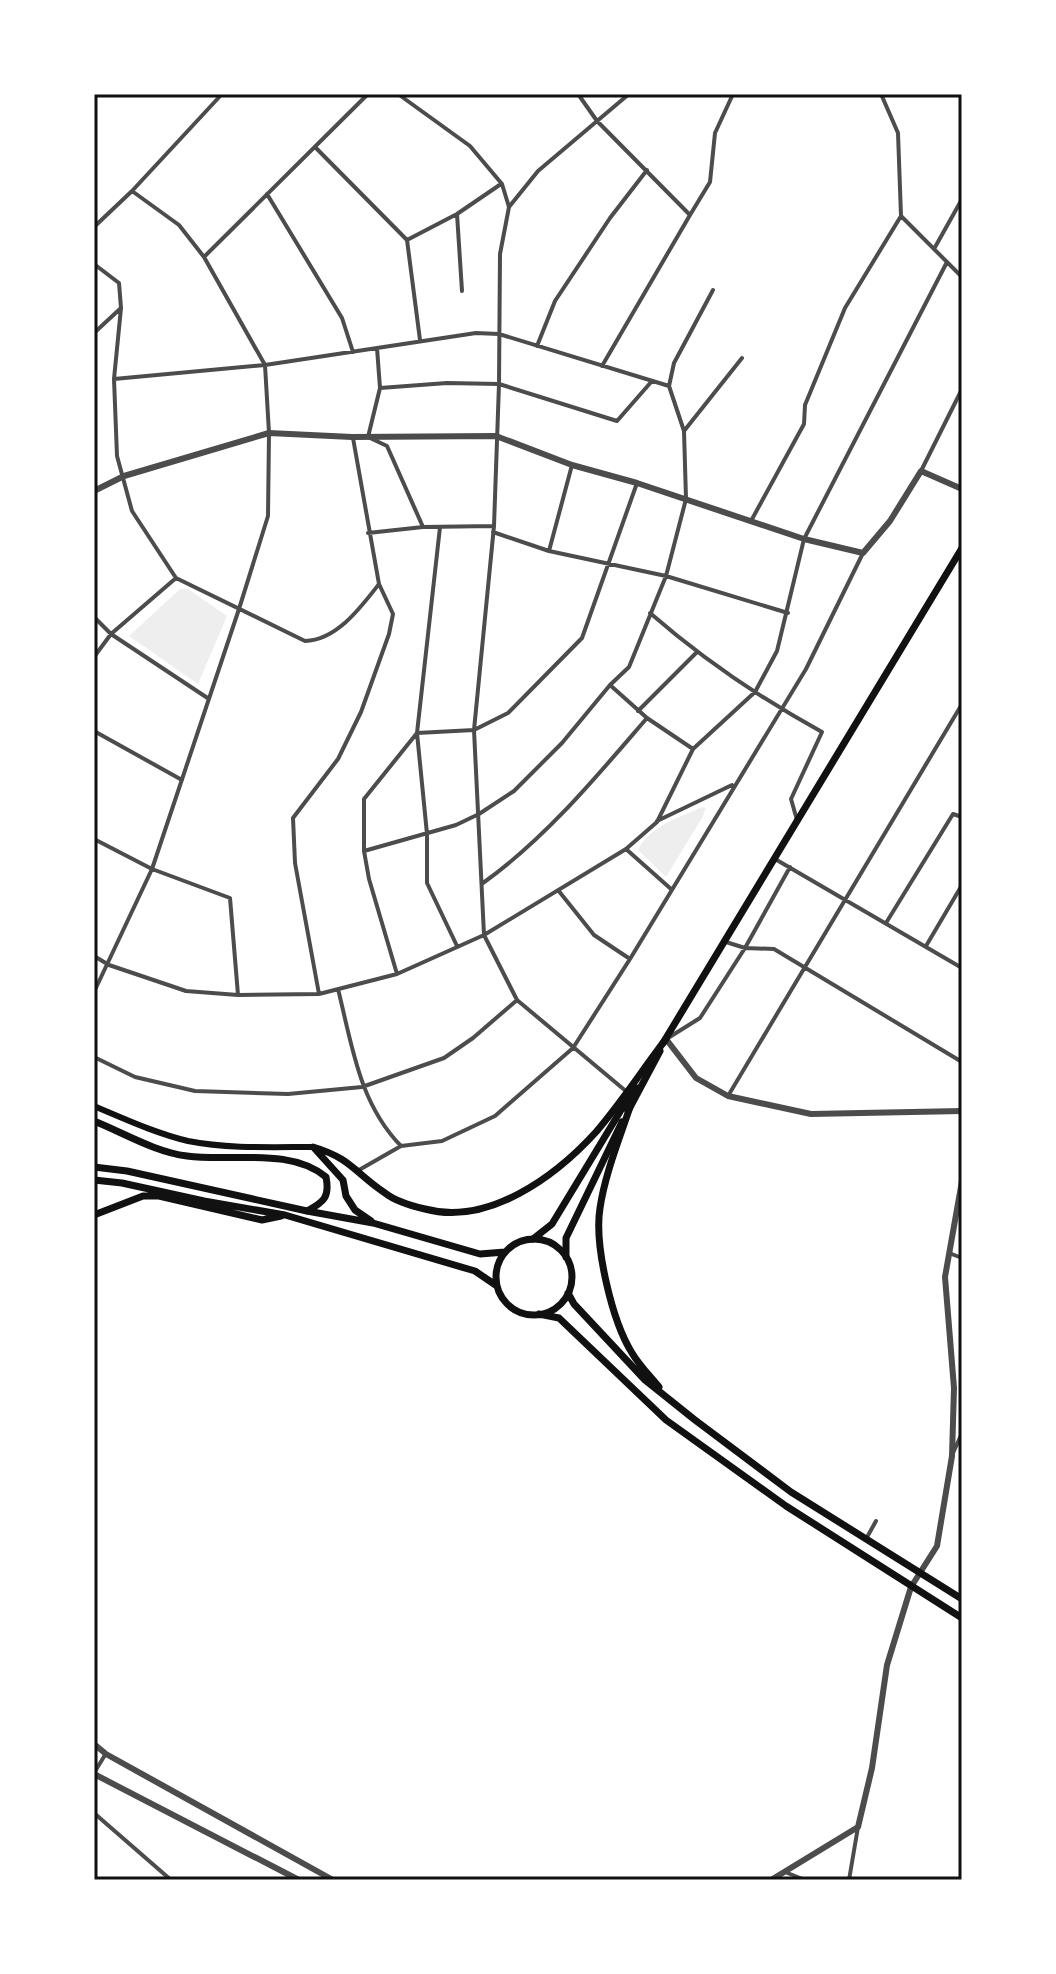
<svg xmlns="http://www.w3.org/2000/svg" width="1056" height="1974" viewBox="0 0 1056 1974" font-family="Mulish,sans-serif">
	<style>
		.green { fill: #eee }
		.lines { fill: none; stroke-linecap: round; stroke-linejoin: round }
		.minor { stroke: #4c4c4c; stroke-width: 4 }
		.tertiary { stroke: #4c4c4c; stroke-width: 6 }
		.secondary { stroke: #111; stroke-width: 6 }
		.primary { stroke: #111; stroke-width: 7 }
		.trunk { stroke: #111; stroke-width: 7 }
		.neatline { fill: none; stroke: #111; stroke-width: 3 }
	</style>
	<rect width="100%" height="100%" fill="#fff"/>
	<path class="green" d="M180,589H188L227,616L198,684L129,636Z
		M702,807L706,808L702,818L666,877L638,850C649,826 679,818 702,807Z"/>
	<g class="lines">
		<path class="minor" d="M398,94L470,146L502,184L509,207
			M578,94L597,121L690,215L602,366
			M881,94L898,133L901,216
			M315,147L407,240L420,340
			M267,194L342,318L353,352
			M457,214L462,291
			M690,215L710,182L715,133L733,94
			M94,227L132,191L222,94
			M407,240L457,214L501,184
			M934,249L962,199
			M204,257L368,94
			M94,264L119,283L121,308L114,379L117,456L132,511L176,578L305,641C337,640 361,607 379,584
			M94,333L121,308
			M537,346L555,301L610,218L647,170
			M377,348L380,388L368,437L387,446L423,527
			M114,379L265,365L476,333L499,334L669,386L684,431L686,499L666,576L629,667L610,685L562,743L514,791L479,814L456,825L364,851
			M669,386L674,363L713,290
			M380,388L447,383L499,384L617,421L652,381
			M684,431L742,358
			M921,471L962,389
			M751,521L804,424L805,405L845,308L901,216L962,277
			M440,527L417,733L427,834V883L457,946
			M493,532L549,551L666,576L788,613
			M368,533L423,527L494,526
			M549,551L572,465
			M650,613C704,660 760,698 822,732L791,799L797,820
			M94,617L111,634L209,699
			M94,657L111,634L176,578
			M610,685L647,718L693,749
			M638,711L696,653
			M94,731L182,780
			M657,821L732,785
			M94,839L152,869L230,898L238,995
			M626,849L671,889
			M775,859L962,968
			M483,883C546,838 597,776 647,718
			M558,890L594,935L630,959
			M886,923L953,814L962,817
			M726,942L745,948L774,949L962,1062
			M926,946L962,885
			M94,956L109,965L186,991L238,995L319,994L397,974L484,935L626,849L657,822L693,749L755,692L777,651L804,539L947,262
			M397,974L369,879L364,851V799L417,733L474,730L508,713L582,638L637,483
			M338,989C352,1045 359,1103 401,1146
			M94,992L152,869L239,609L268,516L269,433L265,365L204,257L179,225L132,191
			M319,994L295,863L293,818L338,759L361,712L389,634L393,614L379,584L353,438
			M668,1038L700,1018L745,948L790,867
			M94,1057L135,1077L195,1091L288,1094L362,1087L444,1058L473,1038L517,1000
			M627,1092L517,1000L484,935L474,730L494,526L499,384L500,254L509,207L538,171L629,94
			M728,1096L962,704
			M359,1170L401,1146L442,1141L495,1116L573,1048L630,959L806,669L863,553
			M949,1253L962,1258
			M953,1453L962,1433
			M866,1539L876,1521
			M94,1773L105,1755
			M94,1813L171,1880
			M785,1872L805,1880
			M849,1880L858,1827"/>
		<path class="tertiary" d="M94,491L124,476L269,433L352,437L496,436L572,465L637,483L804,539L863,553L890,521L921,471L962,489
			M666,1039L696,1078L728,1096L811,1114L962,1111
			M94,1744L106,1754L333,1880
			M94,1774L299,1880
			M771,1880L858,1827L872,1768L887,1665L911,1587L937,1546L952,1456L954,1388L945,1277L962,1181"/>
		<path class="secondary" d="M94,1106C125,1119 155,1133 188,1141C228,1149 273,1147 313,1147"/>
		<path class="primary" d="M663,1043L962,548
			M628,1111L660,1051
			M533,1239L552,1224L635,1087
			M566,1257V1238L622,1122"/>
		<path class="trunk" d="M630,1107C619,1140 605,1174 600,1208C594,1245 612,1321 632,1353C639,1365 650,1376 659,1387
			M94,1121C124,1133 155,1152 187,1156C232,1162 290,1147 326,1177C330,1197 324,1202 307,1211
			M313,1147C351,1158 356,1174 385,1193C395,1201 412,1206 425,1209C488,1226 555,1177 596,1132C621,1103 643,1069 666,1039
			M315,1149L343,1180L346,1196L355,1210L371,1221
			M94,1167L127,1171L307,1211L373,1223L480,1254L505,1252
			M94,1180L122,1183L204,1201L285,1215L475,1271L497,1286
			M94,1215L143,1196H159L262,1220L281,1216
			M496 1277a38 38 0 1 1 76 0a38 38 0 1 1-76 0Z
			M568,1293L574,1304L645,1380L695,1420L791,1492L962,1599
			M539,1314L559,1318L666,1420L786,1506L962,1618"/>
	</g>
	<rect width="1056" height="1974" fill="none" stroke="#ffffff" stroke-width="192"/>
	<rect x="96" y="96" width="864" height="1782" class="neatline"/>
</svg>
